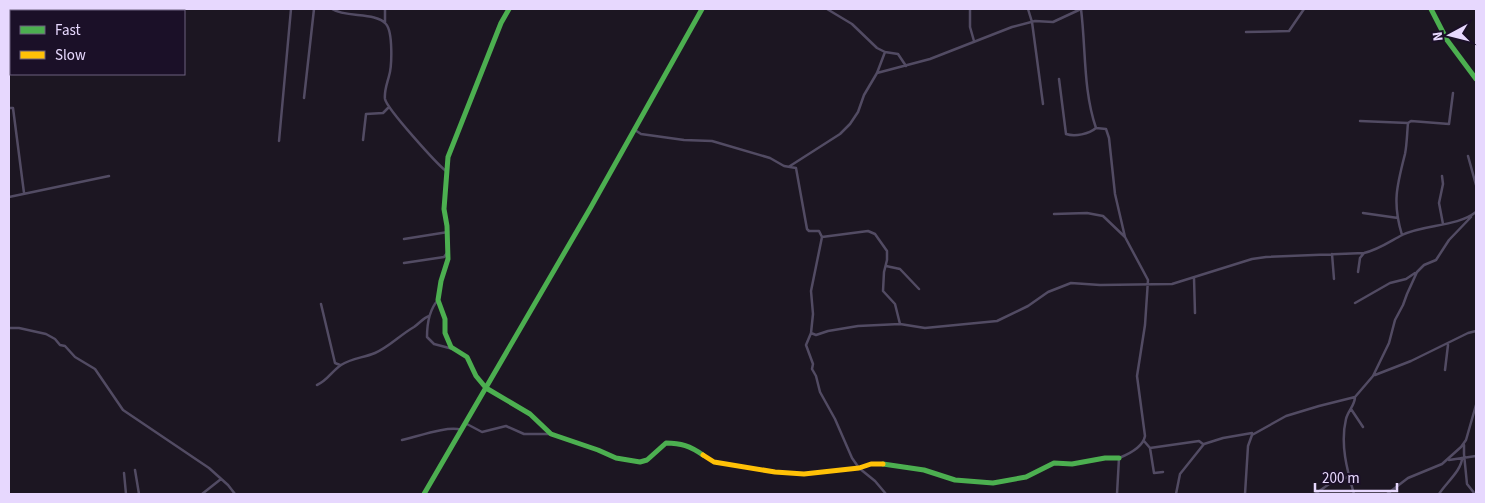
<svg xmlns="http://www.w3.org/2000/svg" width="1485" height="503" viewBox="0 0 1485 503" font-family="'Source Sans 3',sans-serif">
	<style>
		.lines { fill: none; stroke-linecap: round; stroke-linejoin: round }
		.street { stroke: #524b63; stroke-width: 2.5 }
		.fast { stroke: #4caf50; stroke-width: 5 }
		.slow { stroke: #ffc107; stroke-width: 5 }
	</style>
	<rect width="100%" height="100%" fill="#1c1622"/>
	<g class="lines">
		<path class="street" d="M332,9C346,18 376,12 386,24C393,32 392,66 389,76C387,84 384,91 385,99C387,109 437,164 446,171
			M385,9V23
			M827,9L852,24L877,48L885,52L898,54L906,66
			M970,9V27L974,41
			M1028,9L1032,22L1043,104
			M1246,32L1289,31L1304,9
			M877,73L930,59L1012,27L1035,21L1053,22L1081,9C1086,49 1083,90 1096,128L1106,129L1109,138L1115,194L1125,237
			M1059,79L1066,134C1075,137 1089,134 1096,128
			M304,98L314,9
			M9,108H13L24,193
			M1360,121L1408,123
			M635,130L641,134L684,140L712,141L770,158L784,166L796,168L807,229L809,231H819L822,237L811,291L813,314L811,333L806,345L813,364L812,369L816,376L820,392L835,419L852,458L859,468L875,481L886,494
			M363,140L366,114L383,113L389,107
			M279,141L291,9
			M1468,156L1476,185
			M790,166L840,134L850,124L858,112L864,95L877,73L885,52
			M1442,176L1443,184L1439,203L1443,224
			M9,197L109,176
			M1363,213L1398,218
			M1054,214L1087,213L1103,216L1125,237L1148,280L1145,325L1137,376L1145,436C1143,447 1129,454 1119,458L1117,494
			M1402,235C1392,203 1397,185 1405,154C1407,144 1407,133 1408,123L1411,121L1449,124L1453,93
			M822,237L868,231L875,234L887,251V260L884,272L883,291L895,304L900,324
			M404,239L448,232
			M1332,254L1334,279
			M404,263L444,257L447,253
			M886,266L900,269L919,289
			M1358,272L1360,258L1364,253
			M1194,278L1195,313
			M438,300C429,310 427,324 427,337L434,344L453,349
			M1355,303L1390,283L1406,279L1415,273
			M321,304L335,363L340,365
			M9,328H19L46,334L55,339L60,345L65,346L75,357L95,369L123,410L209,468L228,485L235,494
			M811,333L816,335L828,331L858,326L900,324L925,328L997,321L1028,306L1048,292L1071,283L1100,285L1172,284L1252,259L1266,257L1364,253C1378,250 1389,242 1402,235C1424,224 1457,227 1476,212
			M1445,370L1448,345
			M1375,375L1411,361L1468,333L1476,331
			M317,385C327,381 332,371 341,365C352,358 363,358 375,353C389,347 400,335 414,327C420,323 423,318 429,316
			M1351,409L1363,427
			M465,423L482,432L506,426L524,434H551
			M402,440C416,437 449,425 461,430
			M1144,441L1150,448L1199,441L1203,444
			M1464,445V454L1467,484L1475,494
			M1150,448L1154,473L1163,472
			M1449,460L1476,456
			M135,470L139,494
			M124,473L126,494
			M202,494L221,479
			M1176,494L1180,474L1204,444L1223,438L1252,433
			M1245,494L1248,446L1252,435L1286,416L1319,406L1355,397L1373,376L1389,343L1395,320L1403,305L1407,294L1417,272L1424,265L1436,260L1449,240L1471,217
			M1315,494L1332,482L1348,477
			M1354,494C1347,470 1340,444 1346,419C1348,411 1355,405 1355,397
			M1387,494L1408,478L1442,464L1461,447L1466,440L1476,405
			M1439,494C1445,484 1462,470 1462,458"/>
		<path class="fast" d="M509,9L501,23L448,157L444,209L447,226L448,259L441,281L438,300L445,319V333L451,347L467,357L476,376L486,388L530,414L551,434L598,450L616,458L640,462L647,460L666,443C681,443 690,446 703,455
			M1431,9L1447,40L1476,79
			M883,464L924,470L955,480L993,483L1026,477L1054,463L1072,464L1105,458H1119
			M424,494L591,207L702,9"/>
		<path class="slow" d="M703,455L714,462L775,472L804,474L859,468L871,464H883"/>
	</g>
	<rect width="1485" height="503" fill="none" stroke="#e7d8fe" stroke-width="20"/>
	<rect x="10" y="10" width="175" height="65" fill="#1b1028" stroke="#6d607e"/>
	<rect x="20" y="26" width="25" height="8" fill="#4caf50" stroke="#6d607e"/>
	<text x="55" y="35" font-size="15" fill="#e7d8fe">Fast</text>
	<rect x="20" y="51" width="25" height="8" fill="#ffc107" stroke="#6d607e"/>
	<text x="55" y="60" font-size="15" fill="#e7d8fe">Slow</text>
	<g transform="translate(1450 35) rotate(263)" stroke="#1b1028" stroke-width="4" paint-order="stroke">
	<path d="M0-4L9 19L0 12L-9 19Z" fill="#e7d8fe"/>
	<text y="-8" font-size="14" font-weight="bold" text-anchor="middle" fill="#e7d8fe">N</text>
	</g>
	<path d="M1315 483v8h82v-8" fill="none" stroke="#e7d8fe" stroke-width="2.5"/>
	<text x="1322" y="483" font-size="15" fill="#e7d8fe" stroke="#1b1028" stroke-width="4" paint-order="stroke">200 m</text>
</svg>
